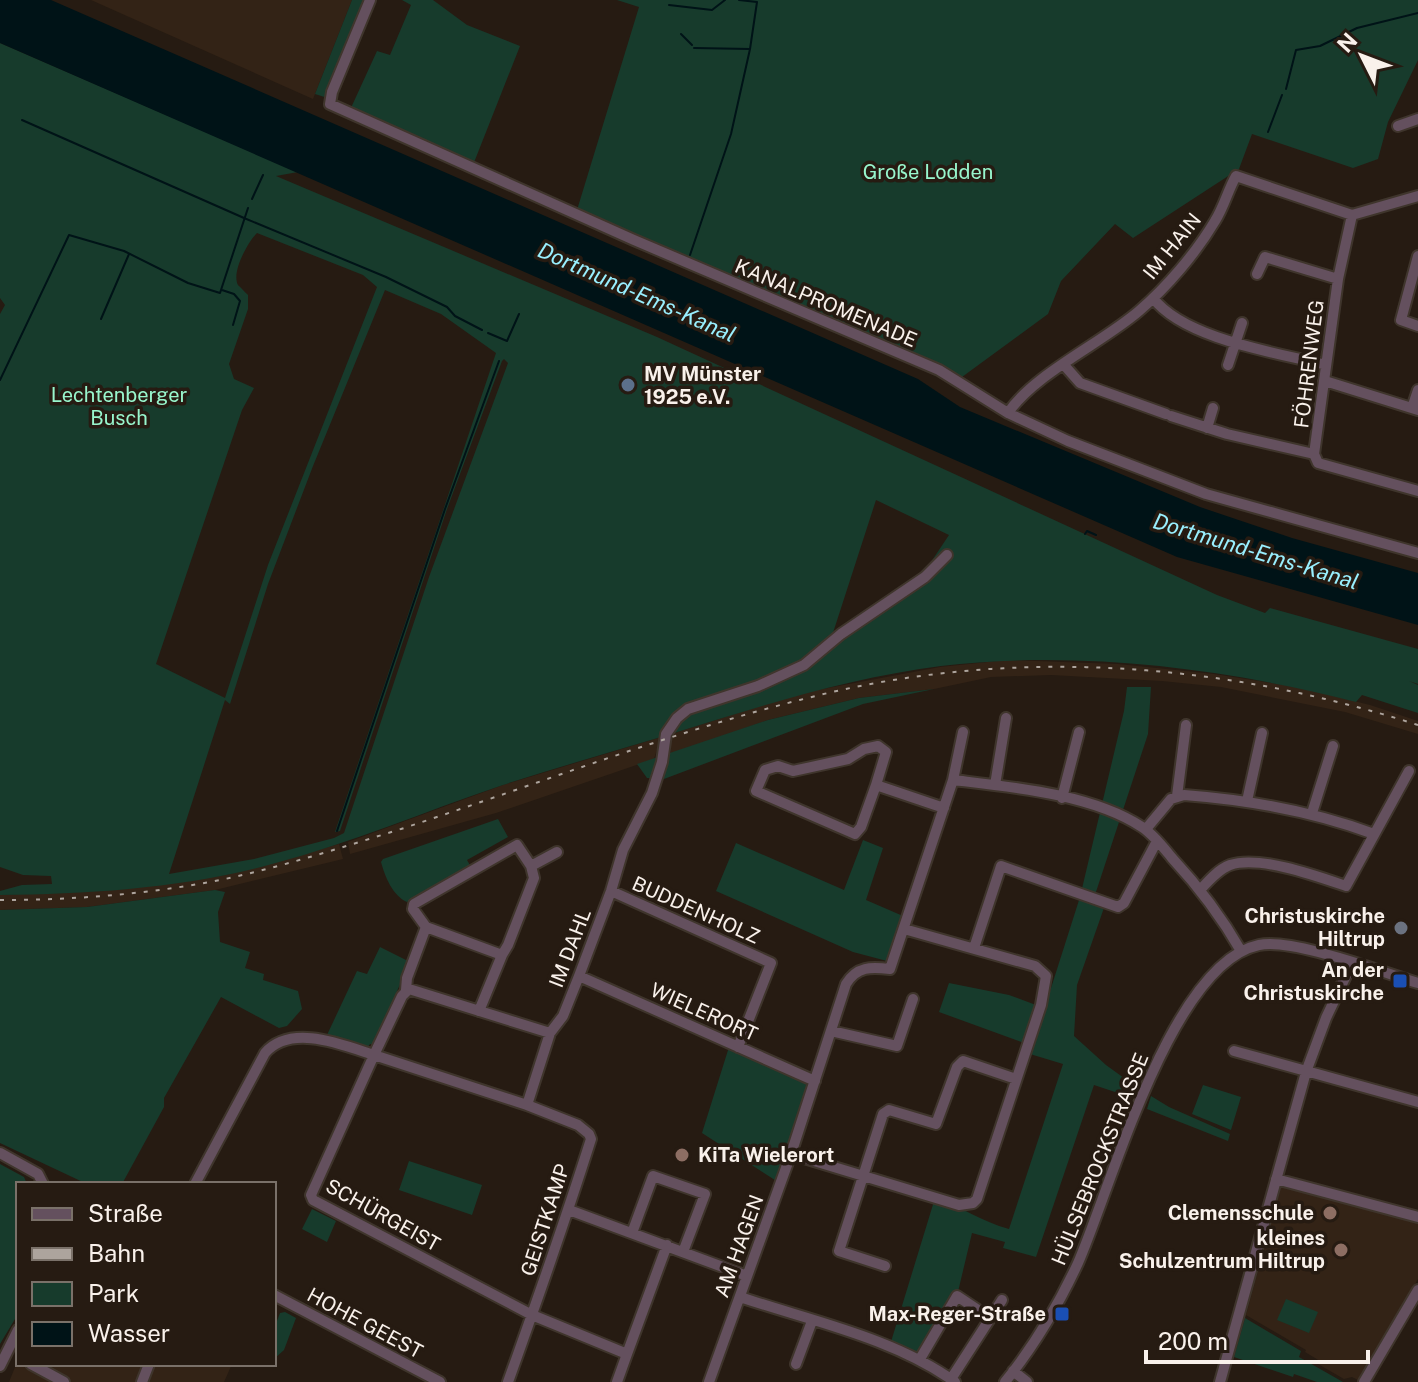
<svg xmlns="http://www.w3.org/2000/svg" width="1418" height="1382" viewBox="0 0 1418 1382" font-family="'Public Sans',sans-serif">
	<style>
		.built { fill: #332316 }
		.green { fill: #173b2c; fill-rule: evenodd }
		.water { fill: #001317 }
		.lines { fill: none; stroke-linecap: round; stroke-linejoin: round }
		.stream { stroke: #001317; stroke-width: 2 }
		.minor-casing { stroke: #3f352c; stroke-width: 14 }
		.minor { stroke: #64505e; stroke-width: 10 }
		.rail { stroke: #ada49d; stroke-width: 2; stroke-dasharray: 4 8; stroke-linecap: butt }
		.service-dot { fill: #5c6f8a; stroke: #261b12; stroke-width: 3 }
		.worship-dot { fill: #6b7280; stroke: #261b12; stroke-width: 3 }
		.transit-dot { fill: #1a4fb4; stroke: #261b12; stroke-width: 3 }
		.education-dot { fill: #8d6e63; stroke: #261b12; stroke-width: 3 }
		.labels { text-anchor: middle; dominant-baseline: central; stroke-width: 7; stroke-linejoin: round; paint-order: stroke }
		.park-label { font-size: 20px; fill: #98f6cd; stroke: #261b12 }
		.street-label { font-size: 20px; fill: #f9f1eb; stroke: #261b12 }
		.poi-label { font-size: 20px; font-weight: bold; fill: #f9f1eb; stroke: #261b12; text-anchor: end }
		.water-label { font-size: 22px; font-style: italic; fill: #99effe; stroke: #261b12 }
	</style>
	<rect width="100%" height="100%" fill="#261b12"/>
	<path class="built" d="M91,0H352L313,99Z
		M1007,660L1118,664L1214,674L1298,687L1370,705L1418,721V734L1345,712L1221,687L1162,681L1051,675L991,677L934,689L859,698L768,720L671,754V734L801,693L940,667Z
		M661,737L654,759L496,813L350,854L348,842L503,785Z
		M339,844L343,859L215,890L87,907L0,910V895L123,888L226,875Z
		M1284,1186L1418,1222V1279L1358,1380L1352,1377L1344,1379L1318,1364L1320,1361L1305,1352L1306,1350L1246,1315L1281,1187Z
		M18,1360V1364H232L224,1382H9Z"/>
	<path class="green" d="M352,0H376L356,38L334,100L315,94Z
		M402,0H433L467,25L520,46L473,165L350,110L377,51L390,55L411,5Z
		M617,0H1418V60L1388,122L1378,159L1353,168L1252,134L1239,169L1133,238L1115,224L1061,281L1048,314L962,377L940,364L577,210L639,7Z
		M0,43L298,172L276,176L657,337L1217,595L1265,613L1270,608L1418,649V684L1409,681L1418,685V713L1362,695L1356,702C1224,668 1077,650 941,666C848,678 760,706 671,734L679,719L690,711L759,688L806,667L844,636L842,630L923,574L949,535L876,500L831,639L803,660L758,682L688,705L676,714L661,737C608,753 555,768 503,785C426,811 351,843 272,864C185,888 90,894 0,895V891L22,885L52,884L51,876L23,875L0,867V314L5,305L0,298ZM257,233L363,275L377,287L268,565L225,698L156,664L242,410L254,388L234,379L229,364L248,309V295C247,294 239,286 238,285C231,272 248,242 257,233ZM385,290L441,314L496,353L335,832L340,831L447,509L502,361L504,359L508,363L429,577L344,833L334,838L254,859L169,874L225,700L230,704L268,584L313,466Z
		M1127,687H1151L1148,734L1093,901L1105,905L1077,985L1074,1036L1106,1065L1135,1086L1127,1096L1094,1085L1036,1257L1003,1248L1005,1242L972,1233L957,1296L920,1359L890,1345L935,1198C961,1206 982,1222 1009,1229L1063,1064L1030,1054L1080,897L1124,711Z
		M934,689L863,704L664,779L647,778L637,764L768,720L859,698Z
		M498,819L508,837L467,860L471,867L407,902C393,896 385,877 381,862L383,859Z
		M863,840L883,848L866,900L903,916L887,961L853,952L716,891L736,843L844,890Z
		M215,890L225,892L218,912L220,942L250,952L245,968L264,974L263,980L298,991L302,1009L287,1026L279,1028L221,997L164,1098V1107L122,1184H87L0,1143V910L87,907Z
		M380,947L410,962L373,1045L370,1044L368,1047L327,1035L357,971L367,974Z
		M949,983L1009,995L1036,1005L1024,1043L939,1012Z
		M729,1047L808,1085L778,1182L702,1133Z
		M1203,1085L1241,1097L1231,1130L1192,1114Z
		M1151,1096L1169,1107L1230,1134L1228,1141L1147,1109Z
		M409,1161L482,1185L472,1215L399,1190Z
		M0,1164L24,1177L27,1184H18V1314L0,1344Z
		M312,1209L336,1221L327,1242L302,1229Z
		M1286,1299L1318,1312L1309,1333L1277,1320Z
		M285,1312L296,1318L284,1350L274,1359V1329L280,1313Z
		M1245,1318L1301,1351L1299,1357L1343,1382H1317L1294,1374L1293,1377L1234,1357Z"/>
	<path class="water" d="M0,0H51L918,379L960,407L1200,507L1292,538L1418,573V625L1177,557L0,43Z"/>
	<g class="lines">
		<path class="stream" d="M669,5L712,10L725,0
			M681,34L692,45
			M694,48L750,49L757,2L739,0
			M1286,89L1296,50L1320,46L1357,28L1418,13
			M22,120L244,218L386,277L447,307L455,316L482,330
			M1268,132L1282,95
			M252,199L263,175
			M690,255L731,134L750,49
			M222,290L234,294L240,301L233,325
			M101,319L129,254
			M488,333L507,341L519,314
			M0,380L69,235L124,251L188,283L220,293L248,208
			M1085,534L1087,531L1096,535
			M337,831L445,509L499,361"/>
		<g class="minor-casing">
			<path id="minor" d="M370,0L332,92L330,104L634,240L939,370L1008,413L1068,441L1206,494L1418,553
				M1398,126L1418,119
				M1352,215L1338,279L1314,454L1318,463L1418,491
				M1418,256L1401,320L1418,326
				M1257,274L1265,257L1338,279
				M1153,298C1184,339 1278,353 1326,365
				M1064,365L1080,383L1166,414
				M1228,365L1242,323
				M1325,381L1418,410
				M1412,408L1418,390
				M1008,413C1034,374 1102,343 1139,311C1167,287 1196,253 1215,221C1224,207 1228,190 1236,176L1352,215L1418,196
				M1171,416L1227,434L1314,454
				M1207,428L1213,408
				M953,780C1012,787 1092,794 1142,827C1154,835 1163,847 1172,858C1199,887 1221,916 1241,951
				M876,785L861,827L855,834L756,791L765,770L778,766L793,771L848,759L864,749L878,746L886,752L876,785L944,808
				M995,785L1006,718
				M1177,796L1186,725
				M1062,798L1079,732
				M1247,801L1262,733
				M1312,813L1333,746
				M1146,829L1171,799L1184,795C1250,800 1312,811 1374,834
				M531,866L557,852
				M1201,889C1209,880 1219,869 1230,865C1259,855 1317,876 1346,886L1409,771
				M611,891L771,963L738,1047
				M426,927L413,909L414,904L517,845L531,866L534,878L508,945L502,955
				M974,948L1001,866L1118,907L1124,903L1157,841
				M579,976L815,1081
				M406,990L407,978L426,927L502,955L479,1011
				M831,1031L897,1046L913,999
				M1234,1051L1418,1102
				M527,1105L550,1033
				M0,1153L38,1174L43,1184
				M791,1154L959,1205L973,1203L977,1199L1041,1005L1046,976L1035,966L904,929
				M1276,1179L1418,1217
				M195,1184L265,1053C291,1023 343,1045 374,1055L402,996L409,989L550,1033L563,1016L579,976L611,891L623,850L652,793L662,762L666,734L677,718L688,709L758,686L804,665L841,634L925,577L947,555
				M569,1210L747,1276
				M632,1233L653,1176L705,1194L683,1252
				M885,1266L839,1251L883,1114L889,1110L936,1124L957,1067L963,1061L1016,1079
				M274,1295L440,1382
				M740,1297C811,1321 894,1338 955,1382
				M920,1359L957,1296L990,1318
				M31,1364L64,1382
				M796,1364L812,1321
				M0,1366L18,1330
				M1013,1371L1027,1382
				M951,1379L1002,1300
				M142,1382L149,1364
				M508,1382C537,1301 565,1221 591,1139L589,1134L578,1125L527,1105L374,1055L311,1195L313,1200L532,1315L627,1354L667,1245
				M617,1382L627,1354
				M709,1382L791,1154L846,984C857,966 871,967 890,969L953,780L963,732
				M1005,1382C1034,1346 1058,1306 1078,1263C1111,1188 1171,963 1259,945C1293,938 1381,972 1418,983
				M1220,1382L1306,1072L1326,1018L1352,963
				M1364,1382L1418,1290"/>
		</g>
		<use href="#minor" class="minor"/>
		<path class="rail" d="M0,900C76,900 151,894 225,879C285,866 343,847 401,829C547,781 691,724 841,690C1032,648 1232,665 1418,725"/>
	</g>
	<circle class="service-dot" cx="628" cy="385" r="8"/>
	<circle class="worship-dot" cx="1401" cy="928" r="8"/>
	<g class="transit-dot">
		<rect x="1392" y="973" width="16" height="16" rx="4"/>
		<rect x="1054" y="1306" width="16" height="16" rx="4"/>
	</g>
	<g class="education-dot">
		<circle cx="682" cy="1155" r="8"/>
		<circle cx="1330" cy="1213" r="8"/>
		<circle cx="1341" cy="1250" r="8"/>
	</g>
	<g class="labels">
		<g class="park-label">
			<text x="928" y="172">Große Lodden</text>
			<text x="119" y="395">Lechtenberger<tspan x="119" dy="23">Busch</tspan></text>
		</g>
		<g class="street-label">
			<text transform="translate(1172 246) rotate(-51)">IM HAIN</text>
			<text transform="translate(826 303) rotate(23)">KANALPROMENADE</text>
			<text transform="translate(1309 364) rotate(-83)">FÖHRENWEG</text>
			<text transform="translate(696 910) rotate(24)">BUDDENHOLZ</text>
			<text transform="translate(570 948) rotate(-69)">IM DAHL</text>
			<text transform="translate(704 1012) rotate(24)">WIELERORT</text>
			<text transform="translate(1100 1159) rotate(-68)">HÜLSEBROCKSTRASSE</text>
			<text transform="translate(383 1215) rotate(29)">SCHÜRGEIST</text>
			<text transform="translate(545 1220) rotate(-72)">GEISTKAMP</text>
			<text transform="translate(739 1246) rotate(-70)">AM HAGEN</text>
			<text transform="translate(365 1323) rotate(28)">HOHE GEEST</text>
		</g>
		<g class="poi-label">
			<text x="644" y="374" text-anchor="start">MV Münster<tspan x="644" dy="23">1925 e.V.</tspan></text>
			<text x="1385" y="916">Christuskirche<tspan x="1385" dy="23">Hiltrup</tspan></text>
			<text x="1384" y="970">An der<tspan x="1384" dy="23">Christuskirche</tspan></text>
			<text x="698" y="1155" text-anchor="start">KiTa Wielerort</text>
			<text x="1314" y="1213">Clemensschule</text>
			<text x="1325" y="1238">kleines<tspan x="1325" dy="23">Schulzentrum Hiltrup</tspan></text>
			<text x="1046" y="1314">Max-Reger-Straße</text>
		</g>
		<g class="water-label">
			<text transform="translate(637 292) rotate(24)">Dortmund-Ems-Kanal</text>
			<text transform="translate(1256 551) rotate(17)">Dortmund-Ems-Kanal</text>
		</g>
	</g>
	<rect x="16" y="1182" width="260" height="184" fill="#261b12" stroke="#7a7169" stroke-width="2"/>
	<rect x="32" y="1208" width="40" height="12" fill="#64505e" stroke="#7a7169" stroke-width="2"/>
	<text x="88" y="1222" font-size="24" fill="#f9f1eb">Straße</text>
	<rect x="32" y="1248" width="40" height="12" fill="#ada49d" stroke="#7a7169" stroke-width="2"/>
	<text x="88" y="1262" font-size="24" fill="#f9f1eb">Bahn</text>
	<rect x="32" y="1282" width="40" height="24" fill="#173b2c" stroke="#7a7169" stroke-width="2"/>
	<text x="88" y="1302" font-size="24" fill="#f9f1eb">Park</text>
	<rect x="32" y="1322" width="40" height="24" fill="#001317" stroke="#7a7169" stroke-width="2"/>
	<text x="88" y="1342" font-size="24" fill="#f9f1eb">Wasser</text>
	<g transform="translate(1362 56) rotate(312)" stroke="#261b12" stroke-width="6" paint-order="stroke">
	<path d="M0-6L14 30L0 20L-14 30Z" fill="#f9f1eb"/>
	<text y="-12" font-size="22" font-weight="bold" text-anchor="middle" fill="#f9f1eb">N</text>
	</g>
	<path d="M1146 1350v12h222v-12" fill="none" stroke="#f9f1eb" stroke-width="4"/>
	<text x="1158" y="1350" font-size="24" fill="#f9f1eb" stroke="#261b12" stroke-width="6" paint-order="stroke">200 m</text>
</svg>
